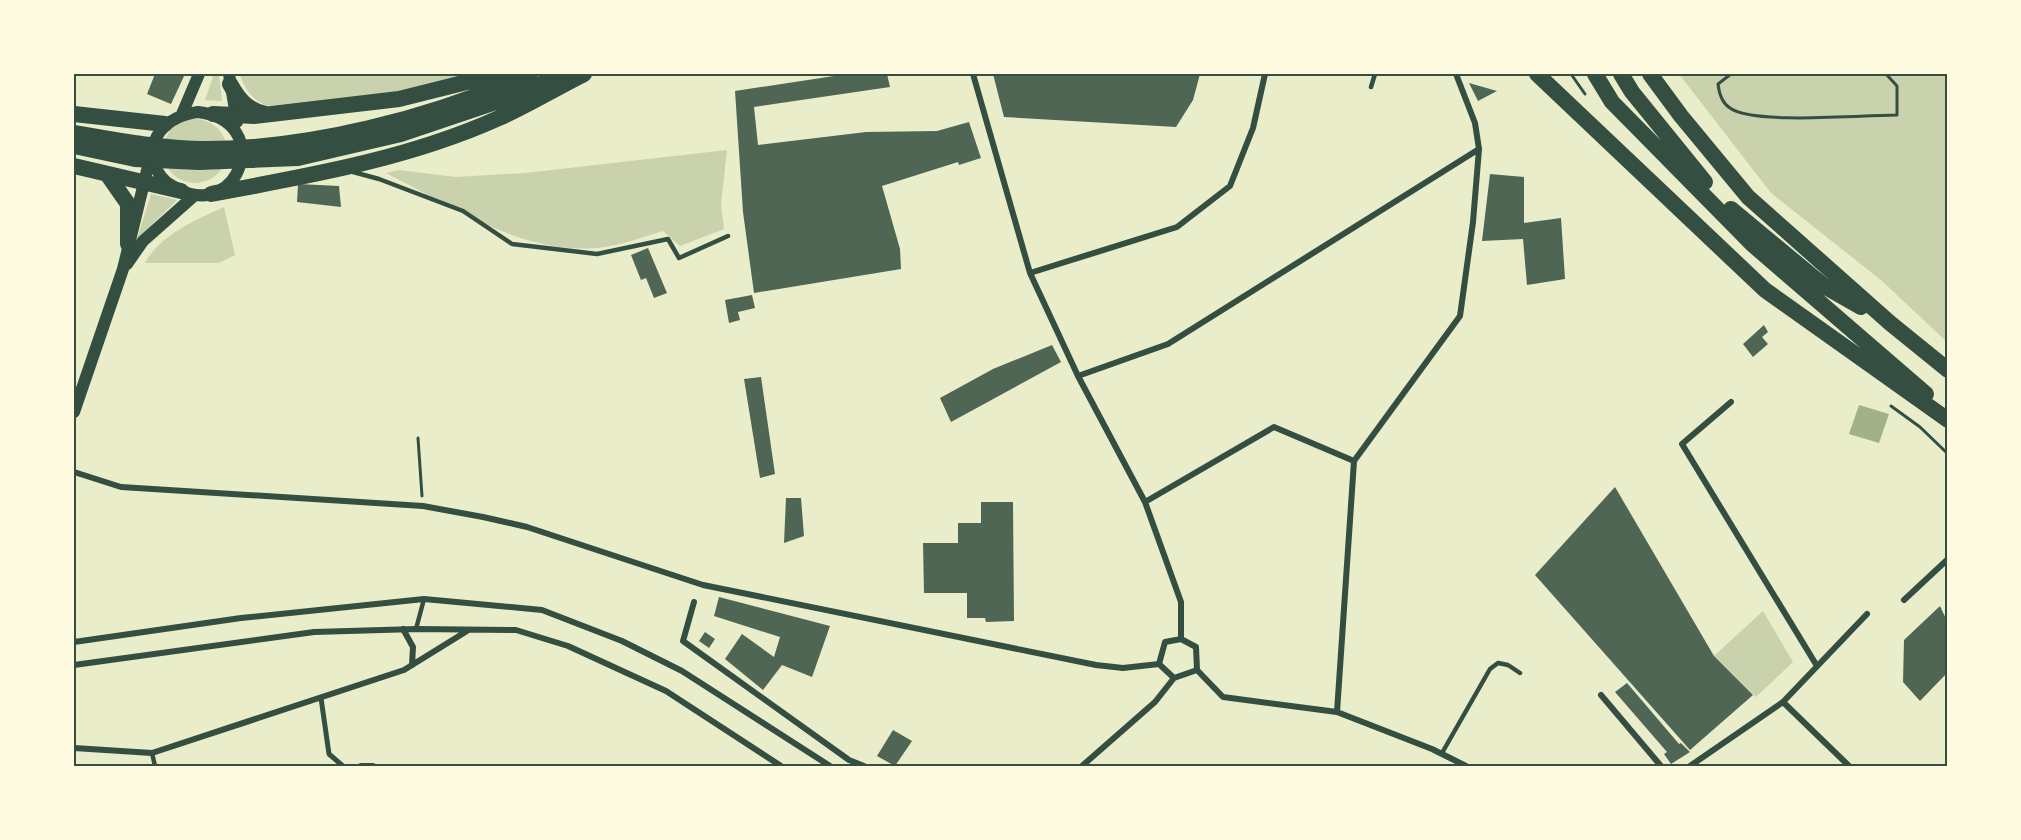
<svg xmlns="http://www.w3.org/2000/svg" width="2021" height="840" viewBox="0 0 2021 840" font-family="'Sofia Sans Condensed',sans-serif">
	<style>
		.green { fill: #cad2ad }
		.water { fill: #a3b18a }
		.building { fill: #4f6655 }
		.lines { fill: none; stroke-linecap: round; stroke-linejoin: round }
		.path { stroke: #344e41; stroke-width: 3 }
		.service { stroke: #344e41; stroke-width: 4.5 }
		.pedestrian { stroke: #344e41; stroke-width: 5 }
		.minor { stroke: #344e41; stroke-width: 6 }
		.secondary { stroke: #344e41; stroke-width: 12 }
		.trunk { stroke: #344e41; stroke-width: 16 }
		.neatline { fill: none; stroke: #344e41; stroke-width: 2 }
	</style>
	<rect width="100%" height="100%" fill="#e9edc9"/>
	<path class="green" d="M214,74H219L222,101L205,100Z
		M240,74H483C443,83 293,120 261,103C250,97 243,85 240,74Z
		M1679,74H1947V342L1882,281L1771,193Z
		M163 151a32 32 0 1 1 64 0a32 32 0 1 1-64 0Z
		M727,150L721,205L724,229L680,246L663,231C646,236 628,243 610,246C531,261 454,207 386,173L399,170L456,177L525,173Z
		M151,194L177,200L137,239Z
		M224,207L235,255L219,263H145C161,234 196,220 224,207Z
		M1763,611L1793,662L1756,697L1714,656Z"/>
	<path class="water" d="M1859,405L1889,414L1879,443L1849,434Z"/>
	<path class="building" d="M155,74H185L171,104L147,94Z
		M847,74H887L890,87L754,107L758,145L866,132L937,131L969,122L981,158L959,165L958,162L882,186L900,249L901,269L754,293L743,212L735,91Z
		M993,74H1200L1193,100L1176,127L1004,117Z
		M1469,83L1497,91L1478,101Z
		M1490,174L1524,177V223L1561,218L1565,279L1527,285L1523,239L1482,241Z
		M298,184L339,186L341,207L297,202Z
		M648,248L667,293L654,298L646,278L641,280L631,255Z
		M752,295L755,308L738,312L740,320L729,323L725,300Z
		M1764,325L1768,332L1762,337L1768,344L1753,357L1743,344Z
		M1052,345L1061,362L951,422L940,398L993,369Z
		M761,377L775,474L760,478L744,379Z
		M1615,487L1714,656L1753,695L1690,750L1535,575Z
		M786,498H801L804,536L784,543Z
		M981,502H1013L1014,621L986,622L985,618H967V593H924L923,543H958V523H981Z
		M719,597L830,626L812,677L782,665L763,690L725,659L742,634L774,657L780,637L714,616Z
		M1940,606L1948,623V672L1920,701L1903,682L1904,640Z
		M705,632L715,639L709,648L699,641Z
		M1627,683L1679,744L1681,743L1690,752L1671,764L1664,754L1667,752L1615,692Z
		M893,730L912,741L895,766L877,756Z"/>
	<g class="lines">
		<path class="path" d="M1571,74L1585,94
			M1731,74L1718,84C1719,93 1722,103 1730,108C1753,125 1864,115 1897,115V86L1886,74H1783
			M1891,406L1920,427L1948,454
			M418,438L422,496"/>
		<path class="service" d="M1371,87L1375,74
			M353,172L379,179L463,211L512,244L597,254L668,239L679,258L728,236
			M416,629L424,599
			M152,753L155,766
			M1442,753L1490,669L1498,663L1508,665L1520,673"/>
		<path class="pedestrian" d="M321,698L329,754L343,766"/>
		<path class="minor" d="M973,74L1030,273L1078,376L1145,502L1181,602V639
			M1030,273L1177,227L1230,186L1253,128L1265,74
			M1078,376L1168,344L1479,149
			M1731,402L1682,444L1817,666
			M74,472L121,487L423,506L483,517L527,527L703,585L1096,665L1123,668L1159,664L1174,678
			M1145,502L1274,427L1354,461
			M1904,600L1948,559
			M694,602L683,641L849,760L864,766
			M403,629L413,647L412,665
			M74,642L241,618L424,599L542,610L622,641L682,671L830,766
			M1159,664L1165,642L1181,639L1196,647L1197,670L1223,697L1337,712L1432,749L1466,766
			M74,665L314,632L416,629L516,630L568,646L666,691L781,766
			M1174,678L1197,670
			M1601,695L1661,766
			M1783,702L1849,766
			M1337,712L1354,461L1460,316L1473,222L1479,149L1475,123L1456,74
			M74,748L152,753L404,670L467,631
			M361,766H373
			M1082,766L1155,702L1174,678
			M1690,766L1783,702L1867,614"/>
		<path class="secondary" d="M229,74L237,122
			M198,112C275,121 239,221 178,189C169,184 163,181 158,172C141,140 168,115 198,112Z
			M182,114L199,74
			M127,264L143,241L195,195
			M74,412L123,269L151,154"/>
		<path class="trunk" d="M1537,74L1765,290L1948,420
			M1595,74L1612,102L1752,244L1926,394
			M1621,74L1632,92L1705,182
			M1650,74L1681,116L1748,197L1890,323L1948,370
			M230,84C239,100 247,110 266,114
			M74,114L165,124
			M213,114L254,116L399,99L499,74
			M74,133C115,140 157,148 200,149C308,150 431,118 530,74
			M74,146L135,159L199,162L298,158L401,134L493,103L566,74
			M74,166L181,191
			M107,174L128,204V244
			M211,194C308,176 408,159 499,118C528,105 556,88 584,74
			M1731,209L1824,286L1861,307"/>
	</g>
	<rect width="2021" height="840" fill="none" stroke="#fefae0" stroke-width="150"/>
	<rect x="75" y="75" width="1871" height="690" class="neatline"/>
</svg>
